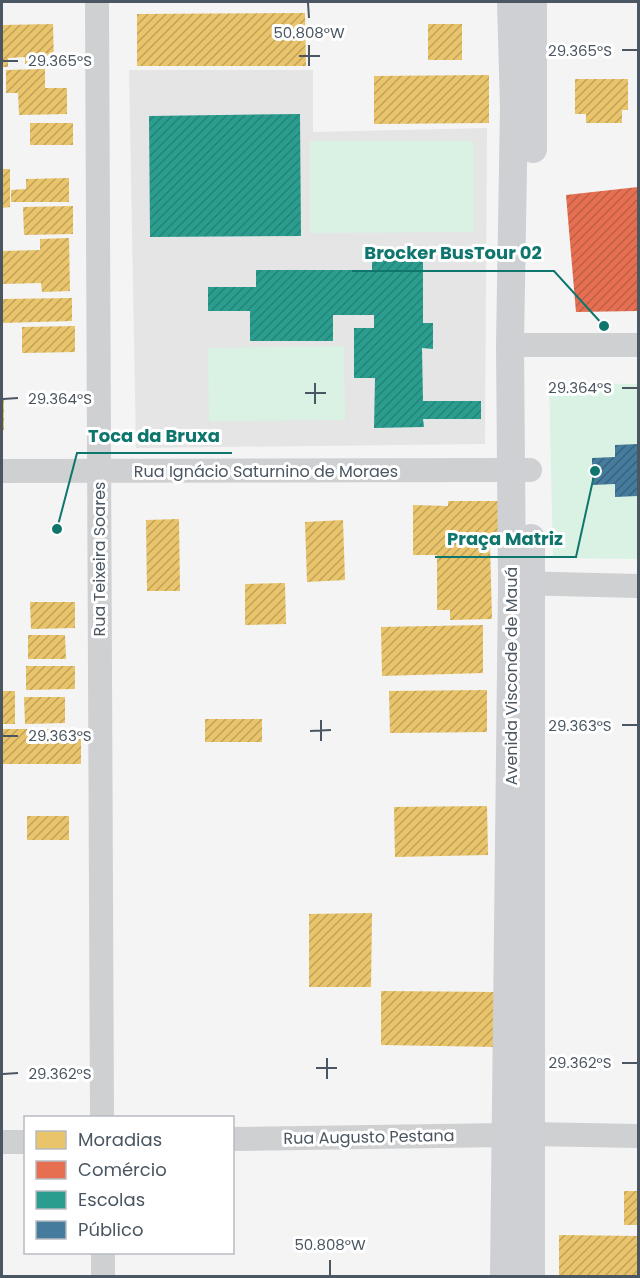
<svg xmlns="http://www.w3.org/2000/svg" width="640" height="1278" viewBox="0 0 640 1278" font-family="Poppins,sans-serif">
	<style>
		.education { fill: #e6e5e6 }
		.park { fill: #d9f2e3 }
		.homes { fill: url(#homes-hatch) }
		.shops { fill: url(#shops-hatch) }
		.schools { fill: url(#schools-hatch) }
		.public { fill: url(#public-hatch) }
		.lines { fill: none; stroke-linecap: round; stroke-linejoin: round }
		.tertiary { stroke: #ced0d2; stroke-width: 24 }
		.secondary { stroke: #ced0d4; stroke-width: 28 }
		.ticks { fill: none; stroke: #4a5661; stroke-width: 2 }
		.labels { text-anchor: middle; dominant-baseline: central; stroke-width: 6; stroke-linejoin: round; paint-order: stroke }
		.street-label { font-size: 16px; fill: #4a5661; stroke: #fff }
		.ticks-label { font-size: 15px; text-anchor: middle; fill: #4a5661; stroke: #fff; stroke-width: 6; stroke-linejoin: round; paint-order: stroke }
		.leader { fill: none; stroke: #0f766e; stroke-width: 2 }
		.callout-dot { fill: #0f766e; stroke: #fff; stroke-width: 2 }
		.callout-label { font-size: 18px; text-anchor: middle; font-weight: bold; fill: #0f766e; stroke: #fff; stroke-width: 6; stroke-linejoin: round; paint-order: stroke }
	</style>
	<defs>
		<pattern id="homes-hatch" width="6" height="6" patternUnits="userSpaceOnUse" patternTransform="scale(1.5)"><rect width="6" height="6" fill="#e9c46a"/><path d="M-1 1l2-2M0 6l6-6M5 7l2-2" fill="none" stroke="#bfa25b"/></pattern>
		<pattern id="shops-hatch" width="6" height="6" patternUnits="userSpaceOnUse" patternTransform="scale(1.5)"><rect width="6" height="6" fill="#e76f51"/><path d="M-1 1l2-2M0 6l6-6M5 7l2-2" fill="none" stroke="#bd5e47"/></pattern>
		<pattern id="schools-hatch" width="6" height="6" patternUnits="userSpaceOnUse" patternTransform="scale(1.5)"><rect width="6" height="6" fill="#2a9d8f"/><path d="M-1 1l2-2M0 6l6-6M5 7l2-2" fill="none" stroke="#268378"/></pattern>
		<pattern id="public-hatch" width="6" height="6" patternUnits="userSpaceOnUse" patternTransform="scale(1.5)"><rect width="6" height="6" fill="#457b9d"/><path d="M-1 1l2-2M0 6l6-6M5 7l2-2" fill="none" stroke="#39637d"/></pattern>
	</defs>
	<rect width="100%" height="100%" fill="#f4f4f4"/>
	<path class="education" d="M129,70H313V132L487,128L485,444L136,448Z"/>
	<path class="park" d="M310,141H473V232L310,233Z
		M344,346L345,420L209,421L208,348Z
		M549,383L638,384V559L553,558Z"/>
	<path class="homes" d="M305,13L306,66H137V14Z
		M53,24L54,63L25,64V57L8,58V67H2V25Z
		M428,24H462V60H428Z
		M45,69V88H67V114L19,115L18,93H6V70Z
		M489,75V123L374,124V76Z
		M575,79H628V110H622V123H586V114H575Z
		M30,123H73V145H30Z
		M2,169H10V207L2,208Z
		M69,178V202H11V190L26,189V179Z
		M73,206V234L24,235L23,207Z
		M69,238L70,291L42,292L41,283L2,284V251L40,250V239Z
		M72,298V321L2,323V299Z
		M75,326V352L22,353V327Z
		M2,399H4V430H2Z
		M448,501H506V545H490L492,619L450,620V610H437V555H413V505L448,506Z
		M179,519L180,591H147L146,520Z
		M343,520L345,580L307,582L305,522Z
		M285,583L286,624L245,625V584Z
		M30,602H75V628L31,629Z
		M483,625V673L382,676L381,627Z
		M28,635H65L66,659H28Z
		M26,666H75V689L26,690Z
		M487,690V732L390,733L389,691Z
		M2,691H15V724H2Z
		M24,697H65V723L25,724Z
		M205,719H262V742H205Z
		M2,729H81V764H2Z
		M487,806L488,855L395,857L394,807Z
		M27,816H69V840H27Z
		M372,913L371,987H309V914Z
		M381,991L497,992L496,1047L381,1045Z
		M624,1191H638V1225H624Z
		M559,1235L638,1236V1276H559Z"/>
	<path class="shops" d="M638,187V311L576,312L566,195Z"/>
	<path class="schools" d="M300,114L301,236L150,237L149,116Z
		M372,256H423V323H433V349L422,348L423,401H481V419H423L424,427L374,428L375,378H354V328H374V315H333V341H250V311H208V287H256V270H372Z"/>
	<path class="public" d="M638,444V496L615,497V484L592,485V458L615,457V445Z"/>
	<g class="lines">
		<path class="tertiary" d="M97,2L102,1118
			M510,345H638
			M2,471L530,470
			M514,583L638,586
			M531,1134L638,1136
			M232,1139L505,1135
			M2,1142H26
			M103,1252V1276"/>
		<path class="secondary" d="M533,2V149
			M504,1276L512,583L510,345L514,107L511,2
			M531,1276V538"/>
	</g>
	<path class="ticks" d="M308,3L309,18M309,45V66M622,50H637M299,56H320M3,61H18M315,383V404M622,388H637M305,393H326M3,399L18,398M321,720V741M622,725H637M310,731L331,730M3,736H18M327,1058V1079M622,1063H637M316,1068H337M3,1074L18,1073M330,1260V1275"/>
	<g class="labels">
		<g class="street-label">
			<text x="266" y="471">Rua Ignácio Saturnino de Moraes</text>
			<text transform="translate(99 559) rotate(-90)">Rua Teixeira Soares</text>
			<text transform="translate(511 676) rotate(-90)">Avenida Visconde de Mauá</text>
			<text transform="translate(369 1137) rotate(-1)">Rua Augusto Pestana</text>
		</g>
	</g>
	<g class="ticks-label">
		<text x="309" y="38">50.808°W</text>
		<text x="580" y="56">29.365°S</text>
		<text x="60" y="66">29.365°S</text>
		<text x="580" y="393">29.364°S</text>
		<text x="60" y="404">29.364°S</text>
		<text x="580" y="731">29.363°S</text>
		<text x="60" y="741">29.363°S</text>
		<text x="580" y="1068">29.362°S</text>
		<text x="60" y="1079">29.362°S</text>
		<text x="330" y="1250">50.808°W</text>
	</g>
	<path class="leader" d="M604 326L554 271H352M57 529L77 453H232M595 471L576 557H435"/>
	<g class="callout-dot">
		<circle cx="604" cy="326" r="6"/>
		<circle cx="57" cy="529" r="6"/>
		<circle cx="595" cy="471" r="6"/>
	</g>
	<g class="callout-label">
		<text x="453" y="259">Brocker BusTour 02</text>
		<text x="154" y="442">Toca da Bruxa</text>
		<text x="505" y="545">Praça Matriz</text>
	</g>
	<rect width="640" height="1278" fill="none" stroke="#4a5661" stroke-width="6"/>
	<rect x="24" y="1116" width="210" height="138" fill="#ffffff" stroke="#b7bbc0" stroke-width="1.5"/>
	<rect x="36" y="1131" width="30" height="18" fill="#e9c46a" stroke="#b7bbc0" stroke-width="1.5"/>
	<text x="78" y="1146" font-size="18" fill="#4a5661">Moradias</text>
	<rect x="36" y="1161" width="30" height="18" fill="#e76f51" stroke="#b7bbc0" stroke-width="1.5"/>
	<text x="78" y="1176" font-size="18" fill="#4a5661">Comércio</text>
	<rect x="36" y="1191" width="30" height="18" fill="#2a9d8f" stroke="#b7bbc0" stroke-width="1.5"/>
	<text x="78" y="1206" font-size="18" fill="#4a5661">Escolas</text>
	<rect x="36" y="1221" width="30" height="18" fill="#457b9d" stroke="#b7bbc0" stroke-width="1.5"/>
	<text x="78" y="1236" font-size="18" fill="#4a5661">Público</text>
</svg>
